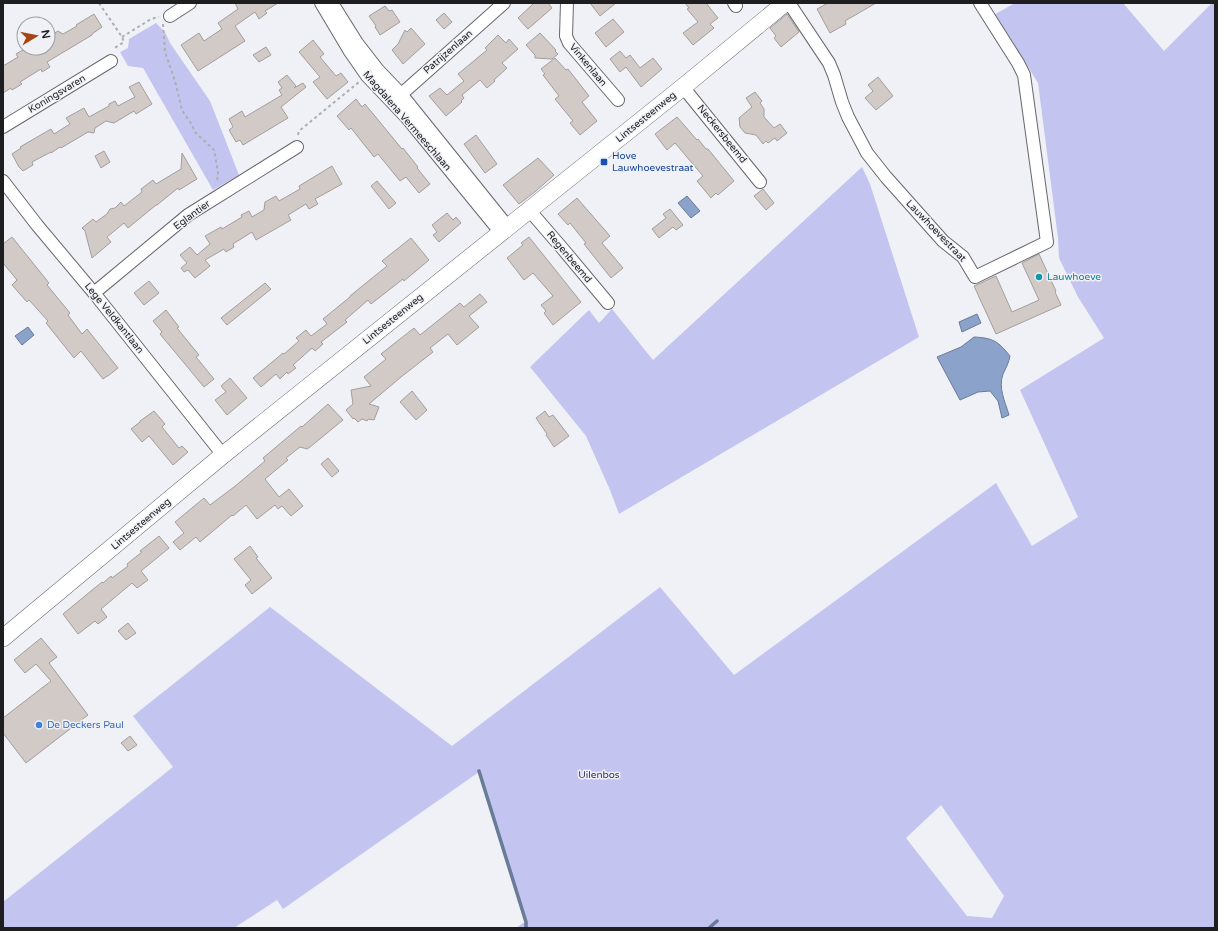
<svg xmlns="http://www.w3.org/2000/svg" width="1218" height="931" viewBox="0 0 1218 931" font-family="'Varela Round',sans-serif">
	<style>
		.green { fill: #c3c5f0; fill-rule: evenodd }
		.water { fill: #8ba3ca; stroke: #6a7b97 }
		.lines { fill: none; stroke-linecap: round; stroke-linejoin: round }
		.stream { stroke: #6a7b97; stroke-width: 3.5 }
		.building { fill: #d1cac7; stroke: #a49e9b }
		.street-casing { stroke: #67676d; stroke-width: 14 }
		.secondary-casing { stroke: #67676d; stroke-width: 18 }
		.path { stroke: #adadb2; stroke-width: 2; stroke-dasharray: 3 3; stroke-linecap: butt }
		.street { stroke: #fff; stroke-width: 12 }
		.secondary { stroke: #fff; stroke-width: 17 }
		.transit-dot { fill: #1a4fb4; stroke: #f0f1f7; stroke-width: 1.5 }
		.culture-dot { fill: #0f9aa8; stroke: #f0f1f7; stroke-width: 1.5 }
		.shop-dot { fill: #3f7fe0; stroke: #f0f1f7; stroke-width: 1.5 }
		.labels { text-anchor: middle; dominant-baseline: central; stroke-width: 3; stroke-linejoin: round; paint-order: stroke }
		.street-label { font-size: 10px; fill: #1e1e20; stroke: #f0f1f7 }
		.transit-label { font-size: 10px; fill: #164399; stroke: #f0f1f7; text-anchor: start }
		.culture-label { font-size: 10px; fill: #0d838f; stroke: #f0f1f7; text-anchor: start }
		.shop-label { font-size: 10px; fill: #366cbe; stroke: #f0f1f7; text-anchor: start }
		.park-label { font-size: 10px; fill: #332e66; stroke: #f0f1f7 }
	</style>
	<rect width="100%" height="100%" fill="#f0f1f7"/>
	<path class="green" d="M1015,3H1123L1164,51L1212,3H1215V928H516L526,921L479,772L283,909L277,900L234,928H3V902L173,767L133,716L270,607L452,746L660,587L734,675L996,483L1032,546L1078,517L1020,390L1104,338L1078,297L1059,258L1058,238L1038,83L1015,46L992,16ZM941,805L1004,896L992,918L967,916L906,838Z
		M156,23L165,32L170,43L210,101L239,175L213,190L143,68L128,66L120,52L128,48L129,39Z
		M862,167L870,184L919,337L619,514L610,490L586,436L530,367L589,310L599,323L612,309L653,360Z"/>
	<path class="water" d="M687,196L700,211L691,218L678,203Z
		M977,314L981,323L962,332L959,322Z
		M28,327L34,335L22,345L15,336Z
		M974,337C993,338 998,341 1010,356C1009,362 1006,368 1003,374C998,388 1005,401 1009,415L1002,418L998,401L990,391L978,392L960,400L937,357L961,347Z"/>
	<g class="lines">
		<path class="stream" d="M479,771L526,922V928
			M709,928L717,921"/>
	</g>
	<path class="building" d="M235,3H278L265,11L267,13L259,19L255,12L235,26L245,41L198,71L181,45L199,33L204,41L222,29L218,23L238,9Z
		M534,3H548L552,8L528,29L518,18Z
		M590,3H616L600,16Z
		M685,3H706L718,18L710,24L714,28L693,45L683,33L698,22L687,9L689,8Z
		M828,3H876L845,21L846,24L830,33L817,9Z
		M385,6L389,11L392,10L400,22L380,35L375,27L376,26L369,16Z
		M444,13L452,22L444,29L436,20Z
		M94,14L102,27L92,34V35L47,62L50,67L42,72L41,69L20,82L22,84L12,90L11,88L3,93V66L18,57L16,54L26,48H48V43L53,41V34L58,31L63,34L77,26L76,25Z
		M787,14L799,32L781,47L774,38L776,36L770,28Z
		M613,19L624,32L606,47L595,33Z
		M411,28L425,44L403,64L392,50L398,44L405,30L407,32Z
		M540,33L556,50L555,51L558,54L552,59L535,58V55L526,45Z
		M498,35L506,43L509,39L518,49L502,63L507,68L494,80L495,81L487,88L480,80L462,95L464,98L461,101L462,102L446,116L429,96L440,88L447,95L464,81L458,74L487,50L485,48Z
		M313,40L324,54L320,57L336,76L341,73L348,82L327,99L313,82L320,77L299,52Z
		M266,47L271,55L259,62L253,55Z
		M620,51L626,58L630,55L640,68L653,58L662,69L641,87L626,67L620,72L610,59Z
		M555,58L566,70L568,69L589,96L582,102L597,121L580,135L570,123L573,121L555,99L559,96L543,75L545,74L541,69Z
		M287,75L296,86L294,88L303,83L306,87L281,107L288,118L243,145L240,140L236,142L229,130L233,127L229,119L242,111L245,117L282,95L279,90L282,88L278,82Z
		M878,77L893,96L876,110L865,98L873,91L868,85Z
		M139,82L152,104L136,114L134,111L114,123L106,121L95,128L94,133L88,132L61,148L60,147L51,153V152L32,162L33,165L23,171L19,167L12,154L21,148L20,147L51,129L54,134L70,124L66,118L84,108L89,117L109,106V104L115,101L118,106L135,97L129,87Z
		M755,92L762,101L760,103L764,109V117L774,128L780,124L787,133L777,141L775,138L768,143L766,141L763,144L756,135L745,133L740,127L739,118L752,107L746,98Z
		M356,99L362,107L365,104L402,149L403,148L418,167L417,168L430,184L419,193L406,177L400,181L378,154L374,157L351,128L349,130L337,116Z
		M677,117L697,140L698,139L706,149H708L734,181L718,195L716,193L711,198L697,181L703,176L675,143L667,150L655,134Z
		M476,135L497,164L485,173L464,144Z
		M104,151L110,162L101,168L95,156Z
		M182,153L197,179L179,190L178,188L157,205H156L128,228L124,223L107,237L111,242L92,258L85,231L82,228L93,219L96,222L107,214L110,209L115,208L121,202L124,206L142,192L141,189L153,180L156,184L181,169Z
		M538,158L554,175L536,191L519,204L503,185Z
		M332,166L342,184L315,199L318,204L309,209L306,204L288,215L291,220L256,240L252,232L233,244L234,247L226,252L224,249L205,260L210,266L195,278L188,270L184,272L181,268L187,263L180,255L190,247L197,255L210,244L205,236L221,227L222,229L242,217L241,215L249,211L252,217L264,210L265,202L276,196L279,201L300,189L299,186Z
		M377,181L396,203L389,209L371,186Z
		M763,189L774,203L766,210L754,196Z
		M577,198L610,236L602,243L623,268L611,278L584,244L586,243L570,223L568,225L558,214Z
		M670,209L683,225L676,230L673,227L659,238L652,229L666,218L663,214Z
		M447,213L453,220L456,217L461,223L439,242L433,235L437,232L432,225Z
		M12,237L49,283L47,285L70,313L68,315L82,334L87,329L118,368L108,376H107L103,379L81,351L74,358L46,323L48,321L29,300L27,302L12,285L17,280L3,263V244Z
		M529,237L581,302L553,325L544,313L546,311L541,305L553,296L533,273L524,280L507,258L523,245L521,243Z
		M411,238L429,260L404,281L403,279L371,304L368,300L345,320L347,322L321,342L323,344L315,351L312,348L293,365L296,368L288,374L287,372L280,379L276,374L261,387L253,378L283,353L284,354L299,341L296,338L306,330L311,336L327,324L323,319L350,297V296L387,266L382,261Z
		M1039,254L1056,291L1055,292L1061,305L996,334L974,286L996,276L1012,312L1039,300L1022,263Z
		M149,281L159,293L144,305L134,293Z
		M265,283L271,289L227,325L221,318Z
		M480,294L487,302L469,316L479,327L457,345L448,334L430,348L433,352L401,377L369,404L379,407L374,420L368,419L367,421L362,419L358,422L354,418L353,419L346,410L353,404L351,390L371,386L364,377L386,359L381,354L414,328L420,335L460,303L464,307Z
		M166,310L179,327L177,328L199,355L196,357L214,379L204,387L160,334L162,332L153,321Z
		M230,378L247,398L227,415L215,400L226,392L221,386Z
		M412,391L427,410L416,420L400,402Z
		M328,404L343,420L310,447L307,449L300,447L286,458L288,460L265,479L279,497L289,489L303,506L291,516L282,506L278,509L275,505L257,519L246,505L233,516L232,515L200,542L196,537L180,550L173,542L184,533L175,522L204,498L210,505L234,487L265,461L263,458L301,426L302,427Z
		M154,411L165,424L162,427L179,448L182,446L188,452L173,465L149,436L142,442L131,429L140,422V421Z
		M545,411L549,417L553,415L569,436L554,447L546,435L547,434L536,418Z
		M328,458L339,471L332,477L321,464Z
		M159,536L169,548L141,571L148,580L137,588L132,583L101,609L107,617L98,624L95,621L78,634L63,614L102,582L103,583L111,576L112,578L128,566L127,564L142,552L140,551Z
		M250,546L258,557L256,558L272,578L252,594L245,585L251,580L234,559Z
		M128,623L136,633L126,640L118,631Z
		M41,638L57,657L49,663L88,715L26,763L3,733V718L51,681L36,664L25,673L14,660Z
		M130,736L137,745L128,751L121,743Z"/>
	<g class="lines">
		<g class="street-casing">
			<path id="street" d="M321,3L349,50L367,76L407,118L501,233
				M332,3L357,43L378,70L401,94L508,227
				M567,3L566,36L569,43L618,100
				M734,3L736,6
				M789,3L829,63L834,75L842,102L848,117L867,153L886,177L943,241L963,257L975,277L1047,242L1024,75L1018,63L980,3
				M170,16L190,3
				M683,87L760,182
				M396,99L504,3
				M3,127L111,61
				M3,181L37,225L94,293L223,455
				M530,211L562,248L608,303
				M94,293L188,215L297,147"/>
		</g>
		<g class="secondary-casing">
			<path id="secondary" d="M3,638L223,455L683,87L785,3"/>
		</g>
		<path class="path" d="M99,3L122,37L124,42L113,49
			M163,24L165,52L175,81L182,110L192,125L195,132L214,150L218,172L217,183
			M122,37L151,19L159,17
			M298,135L299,131L359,82"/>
		<use href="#street" class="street"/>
		<use href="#secondary" class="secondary"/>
	</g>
	<rect class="transit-dot" x="600" y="158" width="8" height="8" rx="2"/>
	<circle class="culture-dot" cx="1039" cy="277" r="4"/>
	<circle class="shop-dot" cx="39" cy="725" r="4"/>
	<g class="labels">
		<g class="street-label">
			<text transform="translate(448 52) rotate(-41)">Patrijzenlaan</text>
			<text transform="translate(588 65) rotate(50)">Vinkenlaan</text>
			<text transform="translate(57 94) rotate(-31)">Koningsvaren</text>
			<text transform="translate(646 117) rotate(-39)">Lintsesteenweg</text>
			<text transform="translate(407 121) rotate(49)">Magdalena Vermeeschlaan</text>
			<text transform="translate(722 134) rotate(51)">Neckersbeemd</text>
			<text transform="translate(192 215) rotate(-36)">Eglantier</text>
			<text transform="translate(936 231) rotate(46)">Lauwhoevestraat</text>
			<text transform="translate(569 257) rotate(50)">Regenbeemd</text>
			<text transform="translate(114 318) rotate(51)">Lege Veldkantlaan</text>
			<text transform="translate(393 319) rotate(-39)">Lintsesteenweg</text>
			<text transform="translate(141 524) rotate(-40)">Lintsesteenweg</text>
		</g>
		<g class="transit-label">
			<text x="612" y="156">Hove<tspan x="612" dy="12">Lauwhoevestraat</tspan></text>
		</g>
		<g class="culture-label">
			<text x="1047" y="277">Lauwhoeve</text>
		</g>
		<g class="shop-label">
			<text x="47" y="725">De Deckers Paul</text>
		</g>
		<g class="park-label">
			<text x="599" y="775">Uilenbos</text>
		</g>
	</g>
	<rect width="1218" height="931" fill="none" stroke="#1e1e20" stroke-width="8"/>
	<g transform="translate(36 36) rotate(80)"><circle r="19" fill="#f0f1f7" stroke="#9c9da1"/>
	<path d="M0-3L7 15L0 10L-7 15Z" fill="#a84412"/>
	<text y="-6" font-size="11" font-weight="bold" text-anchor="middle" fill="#1e1e20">N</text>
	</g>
</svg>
